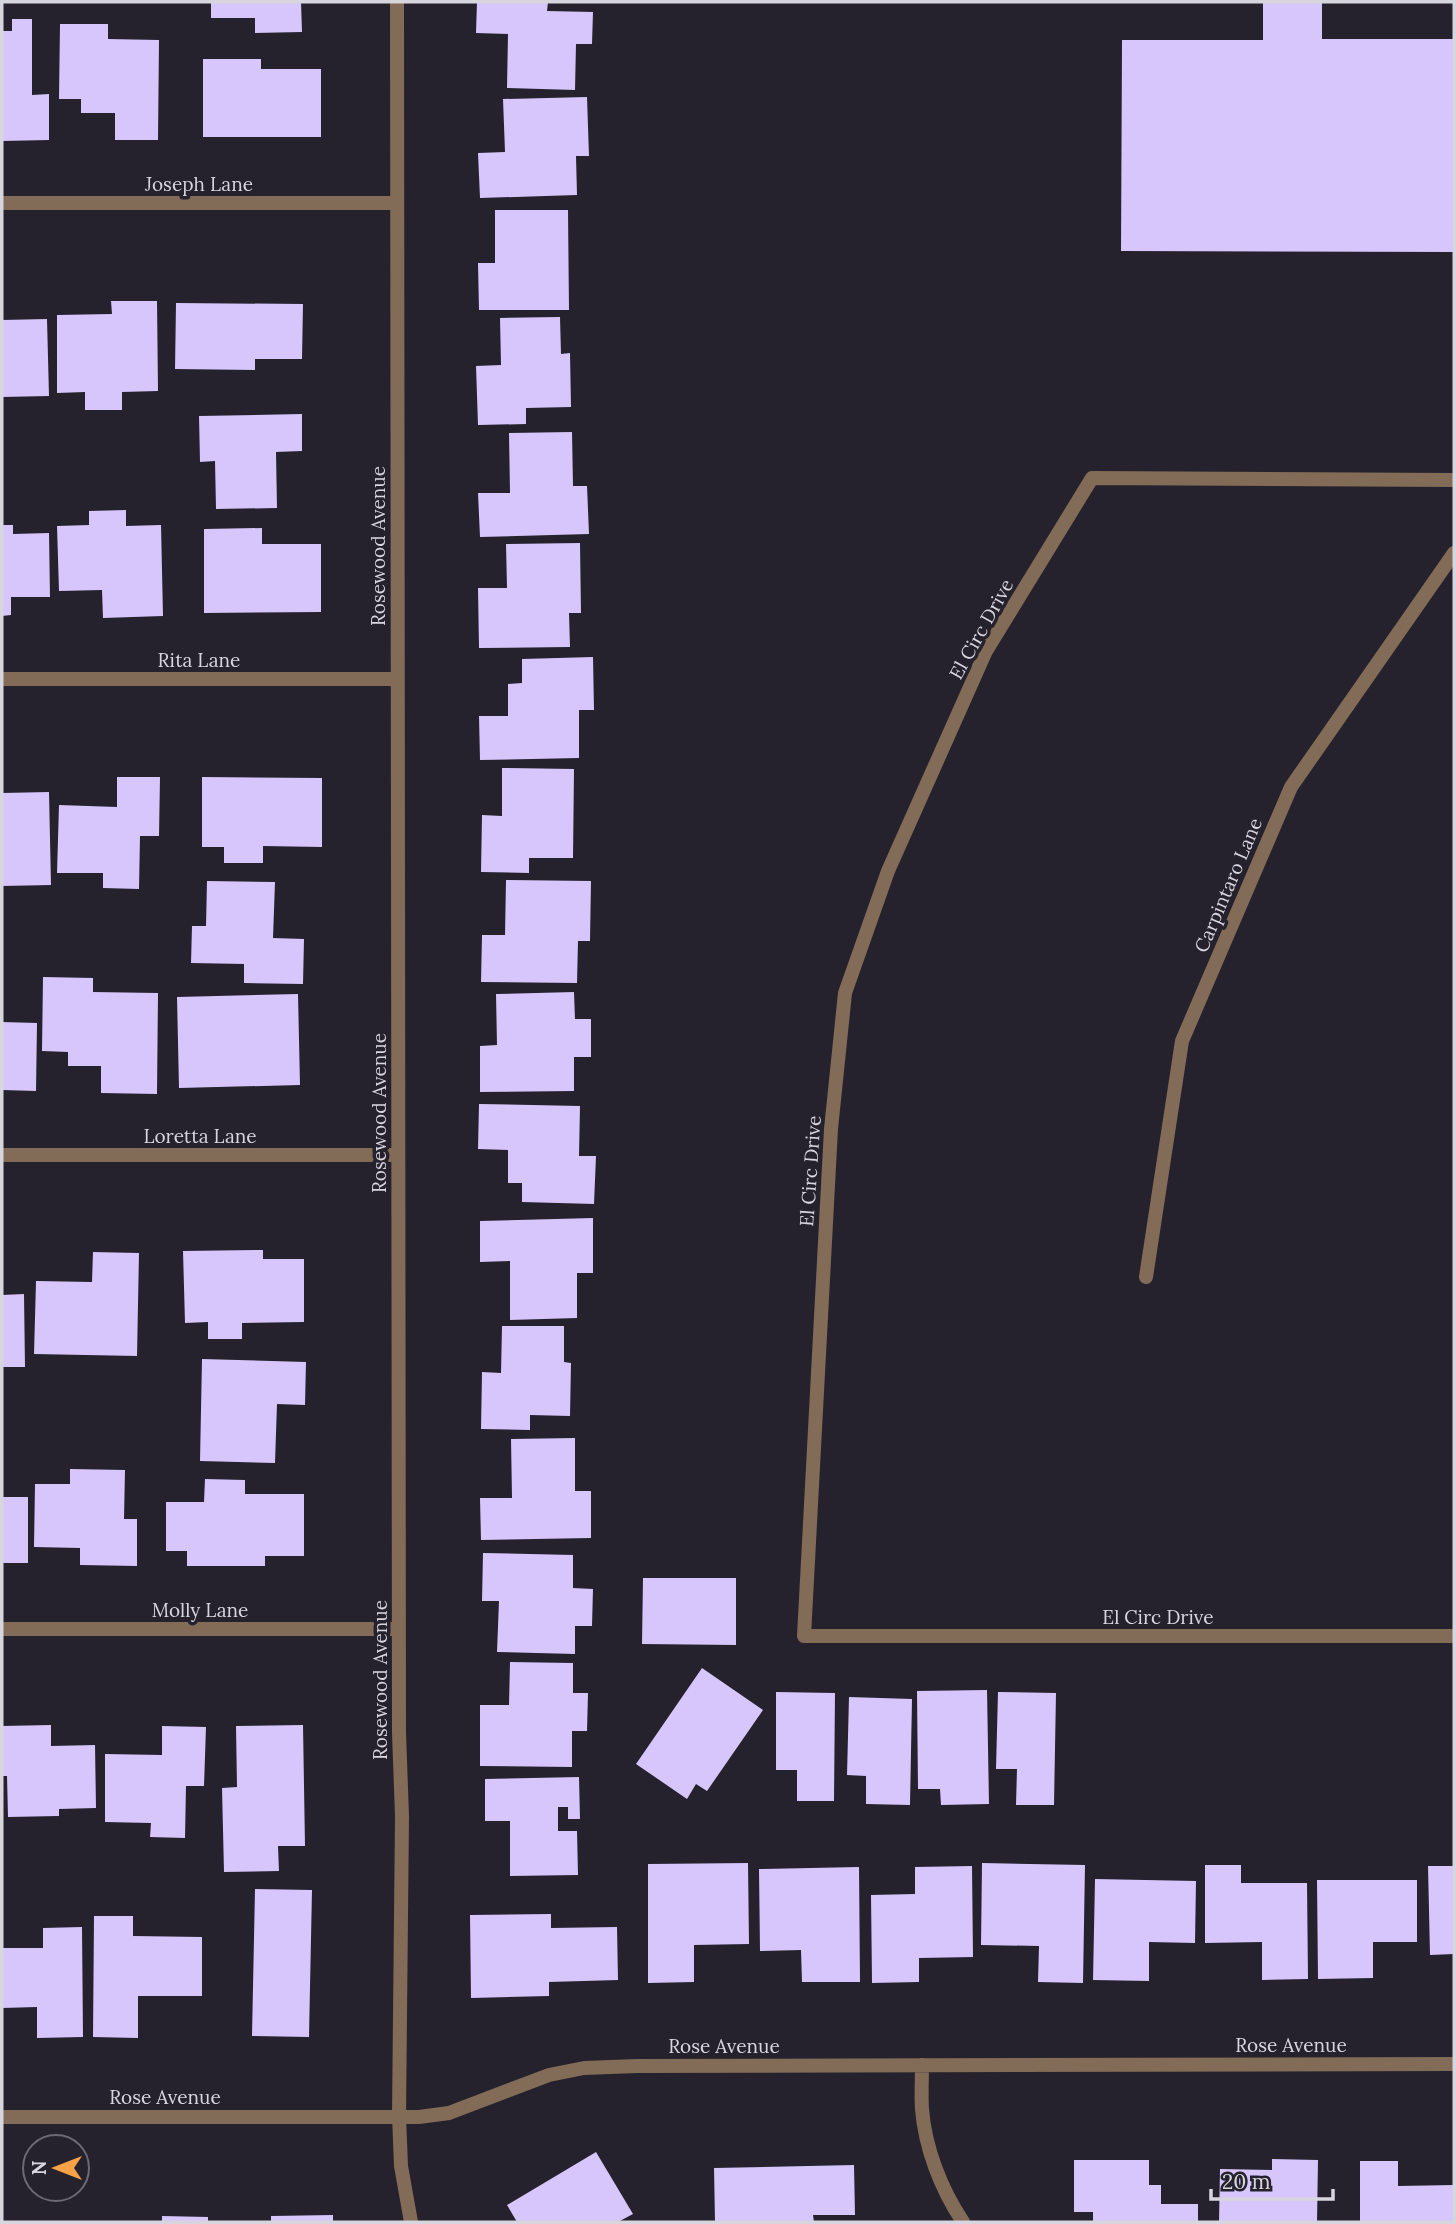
<svg xmlns="http://www.w3.org/2000/svg" width="1456" height="2224" viewBox="0 0 1456 2224" font-family="Lora,serif">
	<style>
		.building { fill: #d6c6fb }
		.lines { fill: none; stroke-linecap: round; stroke-linejoin: round }
		.minor { stroke: #826b57; stroke-width: 14 }
		.labels { text-anchor: middle; dominant-baseline: central; stroke-width: 7; stroke-linejoin: round; paint-order: stroke }
		.street-label { font-size: 19px; fill: #d7d5dd; stroke: #25222d }
	</style>
	<rect width="100%" height="100%" fill="#25222d"/>
	<path class="building" d="M211,2H301L302,32L255,33V18H211Z
		M477,2H548L547,11L593,12L592,44H576L575,90L507,88L508,34L476,33Z
		M1263,2H1322V39H1454V252L1121,251L1122,40H1263Z
		M12,19H32V95L49,94V140L2,141V31H12Z
		M60,24H108V39L159,40L158,140H115V113H81V99H59Z
		M203,59H261V69H321V137H203Z
		M587,97L589,156H576L577,195L480,198L478,153L505,152L503,99Z
		M495,210H568L569,310H479L478,263H495Z
		M111,301H157L158,391L122,392V410H85V392L57,393V315L112,314Z
		M176,303L303,304L302,359H255V370L175,369Z
		M560,317L561,354L570,353L571,407L526,408V424L478,425L476,366L501,365L500,318Z
		M47,319L49,396L2,397V320Z
		M302,414V451L276,452L277,508L216,509L215,461L200,462L199,416Z
		M572,432L573,486H587L589,534L480,537L478,493H510L509,433Z
		M126,510V526L161,525L163,616L103,618L102,590L59,591L57,526L89,525V511Z
		M2,525H13V534L49,533L50,597H11V615L2,616Z
		M262,528V544H321V612L204,613V529Z
		M580,543L581,613H569L570,647L479,648L478,588H507L506,544Z
		M593,657L594,710H579V758L480,760L479,716H508V684L522,683V659Z
		M502,768L574,769L573,858H529V873L481,872L482,815L502,816Z
		M117,777H160L159,836H140L139,889L103,888V873H57L59,805L117,807Z
		M202,777L322,778V847L263,846V863H224V847H202Z
		M49,792L51,885L2,886V793Z
		M506,880L591,881L590,941H578L577,983L481,982L482,935H505Z
		M207,881L275,882L273,938L304,939L303,984L244,983V964L191,963L192,926H206Z
		M43,977L93,978V992L158,993L157,1094L101,1093V1066H68V1052L42,1051Z
		M574,992L575,1019H591V1057H574V1091L480,1092V1046L497,1045L496,994Z
		M298,994L300,1085L179,1088L177,997Z
		M2,1022L37,1023L36,1091L2,1090Z
		M479,1104L580,1106L579,1156H596L594,1204L522,1202V1183H508V1150L478,1149Z
		M593,1218V1273H577V1318L510,1320V1261L480,1262V1221Z
		M263,1250V1259H304V1322L242,1323V1339H208V1322L185,1323L183,1251Z
		M93,1252L139,1253L137,1356L34,1354L36,1281L92,1282Z
		M24,1294L25,1367H2V1295Z
		M502,1326H564V1362L571,1363L570,1416L530,1415V1430L481,1429L482,1372L501,1373Z
		M202,1359L306,1362L305,1405L277,1404L275,1463L200,1461Z
		M575,1438V1491H591V1538L481,1540L480,1498H512L511,1439Z
		M70,1469L125,1470L124,1519H137V1566L80,1565V1548L34,1547L35,1484H70Z
		M205,1479L245,1480V1494H304V1556H265V1566H187V1551H166V1502H204Z
		M2,1497H28V1563H2Z
		M483,1553L573,1555V1588L593,1589L592,1626H575V1654L497,1652L499,1601H482Z
		M643,1578H736V1645L642,1644Z
		M510,1662L573,1663V1693H588L587,1731H572V1767L480,1766V1705H509Z
		M702,1668L763,1710L707,1791L696,1784L687,1799L636,1764Z
		M987,1690L989,1804L941,1805L940,1789H918L917,1691Z
		M776,1692L835,1693L834,1801H797V1770H776Z
		M998,1692L1056,1693L1054,1805H1016L1017,1769H996Z
		M849,1697L912,1699L910,1805L866,1804V1776L847,1775Z
		M51,1725V1746L95,1745L96,1808L59,1809V1816L8,1817L7,1776H2V1726Z
		M303,1725L305,1846H278L279,1871L224,1872L222,1788L237,1787L236,1726Z
		M162,1726L206,1727L204,1786H186L185,1838L150,1837L151,1823L105,1822V1754L162,1755Z
		M579,1777L580,1819H568V1807H558V1831H577L578,1875L510,1876V1821H485V1779Z
		M748,1863L749,1944L694,1945V1982L648,1983V1864Z
		M982,1863L1085,1865L1083,1983L1038,1982L1039,1946L981,1945Z
		M1205,1865H1241V1883H1307L1308,1979L1262,1980V1942L1205,1943Z
		M972,1866L973,1957L919,1958V1982L872,1983L871,1895L915,1894V1867Z
		M1428,1866H1454V1954L1430,1955Z
		M859,1867L860,1982H802L801,1950L760,1951L759,1869Z
		M1095,1879L1196,1881L1195,1943L1149,1942V1981L1093,1980Z
		M1317,1880H1417V1942H1373V1978L1318,1979Z
		M255,1889L312,1890L309,2037L252,2036Z
		M551,1914V1928L617,1927L618,1980L549,1982V1996L471,1998L470,1915Z
		M94,1916H133V1936L202,1937V1996H138V2038L93,2037Z
		M82,1927L83,2037L37,2038V2007L2,2008V1948H43V1928Z
		M596,2152L633,2214L618,2222H517L507,2205Z
		M1272,2159L1318,2160L1317,2222H1219L1220,2169L1272,2170Z
		M1074,2160H1149V2185H1161V2204H1198V2222H1093V2212H1074Z
		M1360,2161H1398V2186L1454,2185V2222H1360Z
		M854,2165L855,2215H813L814,2222H715L714,2168Z
		M333,2215V2222H271V2216Z
		M162,2216L208,2217V2222H162Z"/>
	<g class="lines">
		<path class="minor" d="M397,2L399,1733L402,1816L399,2116L401,2166L411,2222
			M2,203H397
			M1454,480L1092,478L986,651L888,871L845,993L831,1129L804,1636H1454
			M2,679H397
			M2,1155H398
			M1146,1277L1182,1041L1291,787L1454,553
			M2,1629H399
			M922,2065C922,2079 921,2095 922,2109C925,2148 941,2189 963,2222
			M2,2117H419L449,2113L549,2075L584,2068L637,2066L1454,2064"/>
	</g>
	<g class="labels">
		<g class="street-label">
			<text x="199" y="184">Joseph Lane</text>
			<text transform="translate(378 546) rotate(-90)">Rosewood Avenue</text>
			<text transform="translate(981 629) rotate(-61)">El Circ Drive</text>
			<text x="199" y="660">Rita Lane</text>
			<text transform="translate(1228 885) rotate(-67)">Carpintaro Lane</text>
			<text transform="translate(379 1113) rotate(-90)">Rosewood Avenue</text>
			<text x="200" y="1136">Loretta Lane</text>
			<text transform="translate(810 1171) rotate(-86)">El Circ Drive</text>
			<text x="200" y="1610">Molly Lane</text>
			<text x="1158" y="1617">El Circ Drive</text>
			<text transform="translate(380 1680) rotate(-90)">Rosewood Avenue</text>
			<text x="1291" y="2045">Rose Avenue</text>
			<text x="724" y="2046">Rose Avenue</text>
			<text x="165" y="2097">Rose Avenue</text>
		</g>
	</g>
	<rect width="1456" height="2224" fill="none" stroke="#d7d5dd" stroke-width="7"/>
	<g transform="translate(56 2168) rotate(270)"><circle r="33" fill="#25222d" stroke="#6c6a73" stroke-width="2"/>
	<path d="M0-5L12 26L0 18L-12 26Z" fill="#f7a248"/>
	<text y="-10" font-size="19" font-weight="bold" text-anchor="middle" fill="#d7d5dd">N</text>
	</g>
	<path d="M1211 2189v10h122v-10" fill="none" stroke="#d7d5dd" stroke-width="3.5"/>
	<text x="1222" y="2189" font-size="21" fill="#d7d5dd" stroke="#25222d" stroke-width="5" paint-order="stroke">20 m</text>
</svg>
